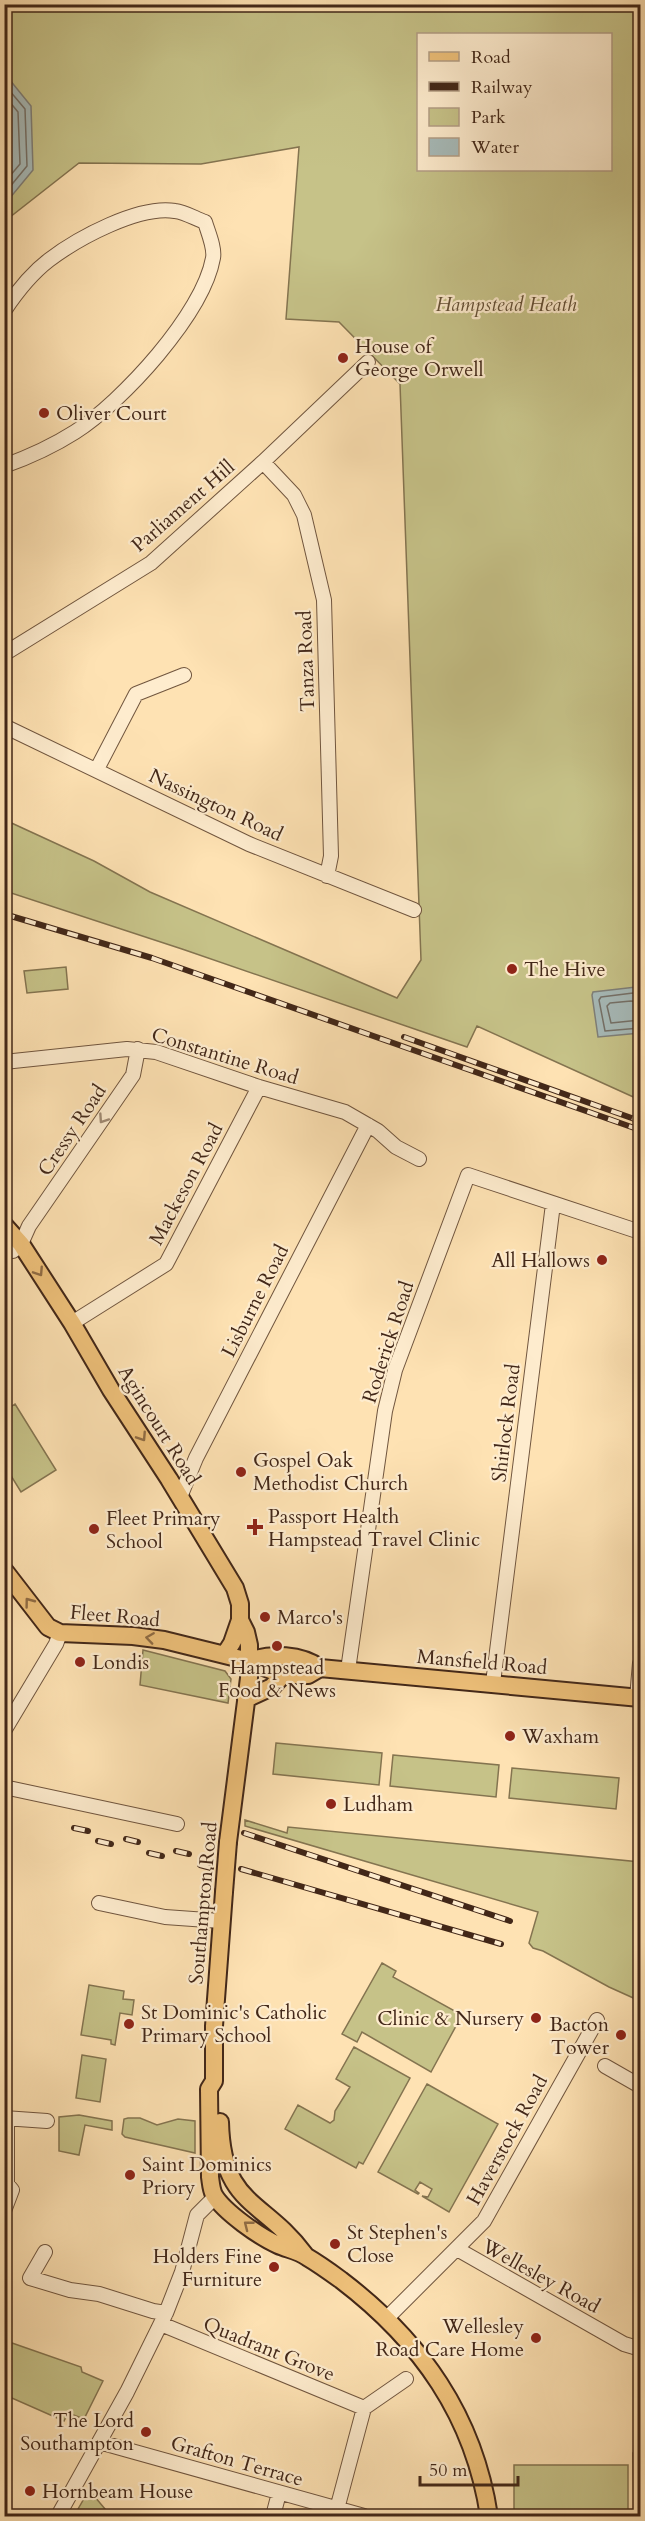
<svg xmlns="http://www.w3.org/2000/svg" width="645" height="2521" viewBox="0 0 645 2521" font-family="Cardo,serif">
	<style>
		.green { fill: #c6c288; stroke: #847450; stroke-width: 1.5; fill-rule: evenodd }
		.water { fill: #a6bab9; stroke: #7e7f79; stroke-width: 1.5 }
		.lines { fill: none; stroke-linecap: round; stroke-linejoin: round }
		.shore { stroke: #747068; stroke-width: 1.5 }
		.minor-casing { stroke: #71563f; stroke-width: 16 }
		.major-casing { stroke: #422718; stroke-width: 20 }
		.minor { stroke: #feecce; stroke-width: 14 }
		.major { stroke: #efc17a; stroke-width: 16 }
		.rail-casing { stroke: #422718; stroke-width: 6 }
		.rail { stroke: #feecce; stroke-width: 4; stroke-dasharray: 11; stroke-linecap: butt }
		.major-bridge-casing { stroke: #422718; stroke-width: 20; stroke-linecap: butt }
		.major-bridge { stroke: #efc17a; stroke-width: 16 }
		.oneway { stroke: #a08a73 }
		.oneway2 { stroke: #906c44 }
		.poi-dot { fill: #8f2418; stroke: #feecce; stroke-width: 2 }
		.labels { text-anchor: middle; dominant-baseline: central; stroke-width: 4.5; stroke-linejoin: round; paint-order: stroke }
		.park-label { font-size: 20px; font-style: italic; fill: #634e34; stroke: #feecce }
		.poi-label { font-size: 20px; fill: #422718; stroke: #feecce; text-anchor: start }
		.street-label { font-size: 20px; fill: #422718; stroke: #feecce }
	</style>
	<rect width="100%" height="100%" fill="#fee2b3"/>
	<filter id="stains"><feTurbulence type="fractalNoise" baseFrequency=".00333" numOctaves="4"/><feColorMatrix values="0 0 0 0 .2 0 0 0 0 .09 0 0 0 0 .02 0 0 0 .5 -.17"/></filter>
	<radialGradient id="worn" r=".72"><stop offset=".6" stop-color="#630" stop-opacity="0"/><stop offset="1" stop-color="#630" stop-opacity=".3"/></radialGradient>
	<path class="green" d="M4,5H640V1100L477,1026L467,1047L182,949L5,891V820L94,861L150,892L397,998L421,960L400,384L339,322L286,319L299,147L201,164L79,163L5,221ZM418,34H610V170H418Z
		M66,967L68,989L27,993L24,971Z
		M15,1404L56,1470L21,1492L5,1466V1411Z
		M143,1650L225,1671L231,1679L228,1703L140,1685Z
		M276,1743L382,1753L379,1785L273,1774Z
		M393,1755L499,1765L496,1797L390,1786Z
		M512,1768L619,1778L616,1809L509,1798Z
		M245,1820L287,1833L288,1827L640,1862V2001L609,1987L543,1951L533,1948L529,1943L538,1912L245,1826Z
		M382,1963L396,1971L393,1977L462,2015L431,2072L362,2032L357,2042L342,2034Z
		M89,1985L124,1991L123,1999L134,2000L132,2015L120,2013L115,2045L111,2044V2040L81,2035Z
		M354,2047L410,2078L363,2164L359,2162L356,2168L285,2129L298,2105L330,2123L334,2120L335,2111L350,2087L336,2079Z
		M82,2055L106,2059L100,2102L76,2098Z
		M427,2084L498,2124L449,2212L422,2196L428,2197L432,2189L420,2182L415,2190L419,2193L418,2194L378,2172Z
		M79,2115L112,2121V2130L85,2125L79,2155L59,2151V2117Z
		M128,2118H140L157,2125L178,2119L195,2121V2153L125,2137L122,2134L124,2119Z
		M12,2343L81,2367L82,2372L103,2381L84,2419L68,2413L64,2421L5,2395V2359Z
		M633,2453H636L640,2460V2510H634Z
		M514,2465H628V2516H514Z
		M89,2490L111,2516H74Z"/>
	<path class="water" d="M5,74L31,106L33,170L5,204Z
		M636,987L638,989L640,1033L598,1037L592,995L593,992Z"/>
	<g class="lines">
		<path class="shore" d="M4,84L25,109L27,166L4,194
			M4,95L18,112L20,164L4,183
			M4,109L9,115L11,161L4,169
			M640,995L633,993L601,997L599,1000L605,1031L640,1028
			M640,1002L631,1001L610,1003L607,1006L611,1023L640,1020"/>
		<g class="minor-casing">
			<path id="minor" d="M4,311C16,293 32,273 49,260C78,238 139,205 175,211C185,212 196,219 205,222C208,232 215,248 213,258C203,314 122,402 75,432C53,446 29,457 4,466
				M263,462L294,495L304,515L324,600L331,856L327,876
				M4,654L151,563L263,462L368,362
				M4,726L249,844L414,910
				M97,769L136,694L184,675
				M4,1062L127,1049L156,1052L259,1087L345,1112L378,1131L396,1147L419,1159
				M4,1251H13L21,1244L29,1226L133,1075L138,1049
				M72,1323L166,1264L259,1087
				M180,1497L196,1458L368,1125
				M348,1670L385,1411L395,1370L468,1175L640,1232
				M493,1683L553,1204
				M637,1698L640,1663
				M4,1731L56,1644L60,1633
				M4,1787L177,1824
				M99,1903L165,1917L221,1921
				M605,2066L640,2086
				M4,2118L47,2121
				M4,2211L12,2190L7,2184V2119
				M457,2249L624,2344L634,2347L640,2346
				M45,2252L30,2278L70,2290L99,2294L153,2311L166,2313
				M386,2319L484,2221L597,2020
				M161,2324L364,2408
				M99,2442L364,2516
				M337,2509L364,2408L406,2379
				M58,2516L127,2392L166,2313L182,2272L197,2215L215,2197
				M273,2516L279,2493"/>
		</g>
		<g class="major-casing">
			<path id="major" d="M4,1225L21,1244L72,1323L111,1390L169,1479L235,1588L240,1604V1620L246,1632L249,1645V1678L228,1842
				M4,1570L48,1627L60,1633L133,1636L164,1640L249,1661L283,1675H308L320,1668
				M225,1654L232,1643L240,1620
				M249,1661C271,1653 301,1654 320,1668L640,1698
				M246,1699L272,1687L283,1675
				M224,1892L214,2026V2081L209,2089L210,2177C211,2183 211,2189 214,2195C224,2212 260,2237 278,2245C287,2249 299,2251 307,2257C319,2264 330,2272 341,2280C421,2341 474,2416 489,2516
				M220,2122C222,2207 264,2199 305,2255"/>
		</g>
		<use href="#minor" class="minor"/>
		<use href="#major" class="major"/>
		<g class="rail-casing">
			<path id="rail" d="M4,914L152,958L640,1130
				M404,1037L640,1121
				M74,1828L88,1831
				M244,1833L510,1921
				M126,1839L138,1842
				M98,1841L111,1844
				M176,1851L189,1854
				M149,1853L162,1856
				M200,1865L211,1868
				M241,1869L501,1944"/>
		</g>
		<use href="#rail" class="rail"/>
		<g class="major-bridge-casing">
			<path id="major-bridge" d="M224,1892L228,1842"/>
		</g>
		<use href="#major-bridge" class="major-bridge"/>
	</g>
	<defs><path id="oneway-chevron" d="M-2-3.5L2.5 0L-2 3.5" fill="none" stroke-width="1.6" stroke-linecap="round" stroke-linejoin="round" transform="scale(1.5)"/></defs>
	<use class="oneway" href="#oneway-chevron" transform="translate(103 1119) rotate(124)"/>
	<g class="oneway2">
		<use href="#oneway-chevron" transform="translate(39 1272) rotate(57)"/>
		<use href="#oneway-chevron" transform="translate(142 1437) rotate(57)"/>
		<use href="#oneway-chevron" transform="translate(29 1602) rotate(-127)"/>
		<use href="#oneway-chevron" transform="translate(150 1638) rotate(-172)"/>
		<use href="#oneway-chevron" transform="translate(248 2225) rotate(-142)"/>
	</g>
	<g class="poi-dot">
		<circle cx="343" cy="358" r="6"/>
		<circle cx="44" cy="413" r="6"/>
		<circle cx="512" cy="969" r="6"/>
		<circle cx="602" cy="1260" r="6"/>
		<circle cx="241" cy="1472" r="6"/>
		<path d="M252 1518h6v6h6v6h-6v6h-6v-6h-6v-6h6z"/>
		<circle cx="94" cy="1529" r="6"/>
		<circle cx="265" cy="1617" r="6"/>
		<circle cx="277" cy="1646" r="6"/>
		<circle cx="80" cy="1662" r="6"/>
		<circle cx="510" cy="1736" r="6"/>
		<circle cx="331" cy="1804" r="6"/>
		<circle cx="536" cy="2018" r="6"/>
		<circle cx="129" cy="2024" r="6"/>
		<circle cx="621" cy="2035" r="6"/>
		<circle cx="130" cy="2175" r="6"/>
		<circle cx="335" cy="2244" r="6"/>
		<circle cx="274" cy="2267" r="6"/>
		<circle cx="536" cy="2338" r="6"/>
		<circle cx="146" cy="2432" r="6"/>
		<circle cx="30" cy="2491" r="6"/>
	</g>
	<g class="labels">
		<g class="park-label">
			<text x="506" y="304">Hampstead Heath</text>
		</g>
		<g class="poi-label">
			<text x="355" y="346">House of<tspan x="355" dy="23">George Orwell</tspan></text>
			<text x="56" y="413">Oliver Court</text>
			<text x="524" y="969">The Hive</text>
			<text x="590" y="1260" text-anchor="end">All Hallows</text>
			<text x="253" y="1460">Gospel Oak<tspan x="253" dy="23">Methodist Church</tspan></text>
			<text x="268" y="1516">Passport Health<tspan x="268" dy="23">Hampstead Travel Clinic</tspan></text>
			<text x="106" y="1518">Fleet Primary<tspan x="106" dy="23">School</tspan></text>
			<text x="277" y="1617">Marco's</text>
			<text x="92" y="1662">Londis</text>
			<text x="277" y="1667" text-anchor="middle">Hampstead<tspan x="277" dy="23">Food &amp; News</tspan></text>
			<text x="522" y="1736">Waxham</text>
			<text x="343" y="1804">Ludham</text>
			<text x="141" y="2012">St Dominic's Catholic<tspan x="141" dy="23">Primary School</tspan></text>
			<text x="524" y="2018" text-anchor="end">Clinic &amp; Nursery</text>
			<text x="609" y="2024" text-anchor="end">Bacton<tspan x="609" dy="23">Tower</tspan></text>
			<text x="142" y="2164">Saint Dominics<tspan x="142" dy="23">Priory</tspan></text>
			<text x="347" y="2232">St Stephen's<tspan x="347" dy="23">Close</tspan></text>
			<text x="262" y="2256" text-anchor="end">Holders Fine<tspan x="262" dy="23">Furniture</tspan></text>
			<text x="524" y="2326" text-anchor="end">Wellesley<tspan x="524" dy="23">Road Care Home</tspan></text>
			<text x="134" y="2420" text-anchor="end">The Lord<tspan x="134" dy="23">Southampton</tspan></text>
			<text x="42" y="2491">Hornbeam House</text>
		</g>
		<g class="street-label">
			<text transform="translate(183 506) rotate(-41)">Parliament Hill</text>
			<text transform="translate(306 661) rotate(-92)">Tanza Road</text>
			<text transform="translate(216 805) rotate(25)">Nassington Road</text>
			<text transform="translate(225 1056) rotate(17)">Constantine Road</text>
			<text transform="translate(72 1130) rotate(-56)">Cressy Road</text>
			<text transform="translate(186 1184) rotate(-62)">Mackeson Road</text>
			<text transform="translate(255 1301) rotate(-63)">Lisburne Road</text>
			<text transform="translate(388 1342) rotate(-72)">Roderick Road</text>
			<text transform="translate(506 1423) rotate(-83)">Shirlock Road</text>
			<text transform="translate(159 1425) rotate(58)">Agincourt Road</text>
			<text transform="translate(115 1616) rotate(5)">Fleet Road</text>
			<text transform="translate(482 1662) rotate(5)">Mansfield Road</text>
			<text transform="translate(203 1903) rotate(-85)">Southampton Road</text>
			<text transform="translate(507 2140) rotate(-61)">Haverstock Road</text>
			<text transform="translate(541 2276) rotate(29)">Wellesley Road</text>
			<text transform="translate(269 2349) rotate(22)">Quadrant Grove</text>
			<text transform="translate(237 2461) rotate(16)">Grafton Terrace</text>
		</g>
	</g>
	<rect width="645" height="2521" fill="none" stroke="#fee2b3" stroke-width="24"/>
	<rect x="6" y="6" width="633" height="2509" fill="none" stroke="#422718" stroke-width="3"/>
	<rect x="12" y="12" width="621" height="2497" fill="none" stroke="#422718" stroke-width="1.5"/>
	<rect x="417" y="33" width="195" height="138" fill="#feecce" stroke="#b39d85" stroke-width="1.5"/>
	<rect x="429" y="52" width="30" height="9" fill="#efc17a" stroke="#b39d85" stroke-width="1.5"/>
	<text x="471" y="63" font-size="18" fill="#422718">Road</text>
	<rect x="429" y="82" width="30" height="9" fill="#422718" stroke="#b39d85" stroke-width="1.5"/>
	<text x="471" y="93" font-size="18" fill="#422718">Railway</text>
	<rect x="429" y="108" width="30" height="18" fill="#c6c288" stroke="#b39d85" stroke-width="1.5"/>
	<text x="471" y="123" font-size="18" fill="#422718">Park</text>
	<rect x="429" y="138" width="30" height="18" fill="#a6bab9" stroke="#b39d85" stroke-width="1.5"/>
	<text x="471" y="153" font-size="18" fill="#422718">Water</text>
	<path d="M420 2476v9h98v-9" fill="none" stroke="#422718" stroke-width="3"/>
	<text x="429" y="2476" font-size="18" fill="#422718" stroke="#feecce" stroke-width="4.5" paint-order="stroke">50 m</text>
	<rect width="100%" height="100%" filter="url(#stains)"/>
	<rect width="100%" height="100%" fill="url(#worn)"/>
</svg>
